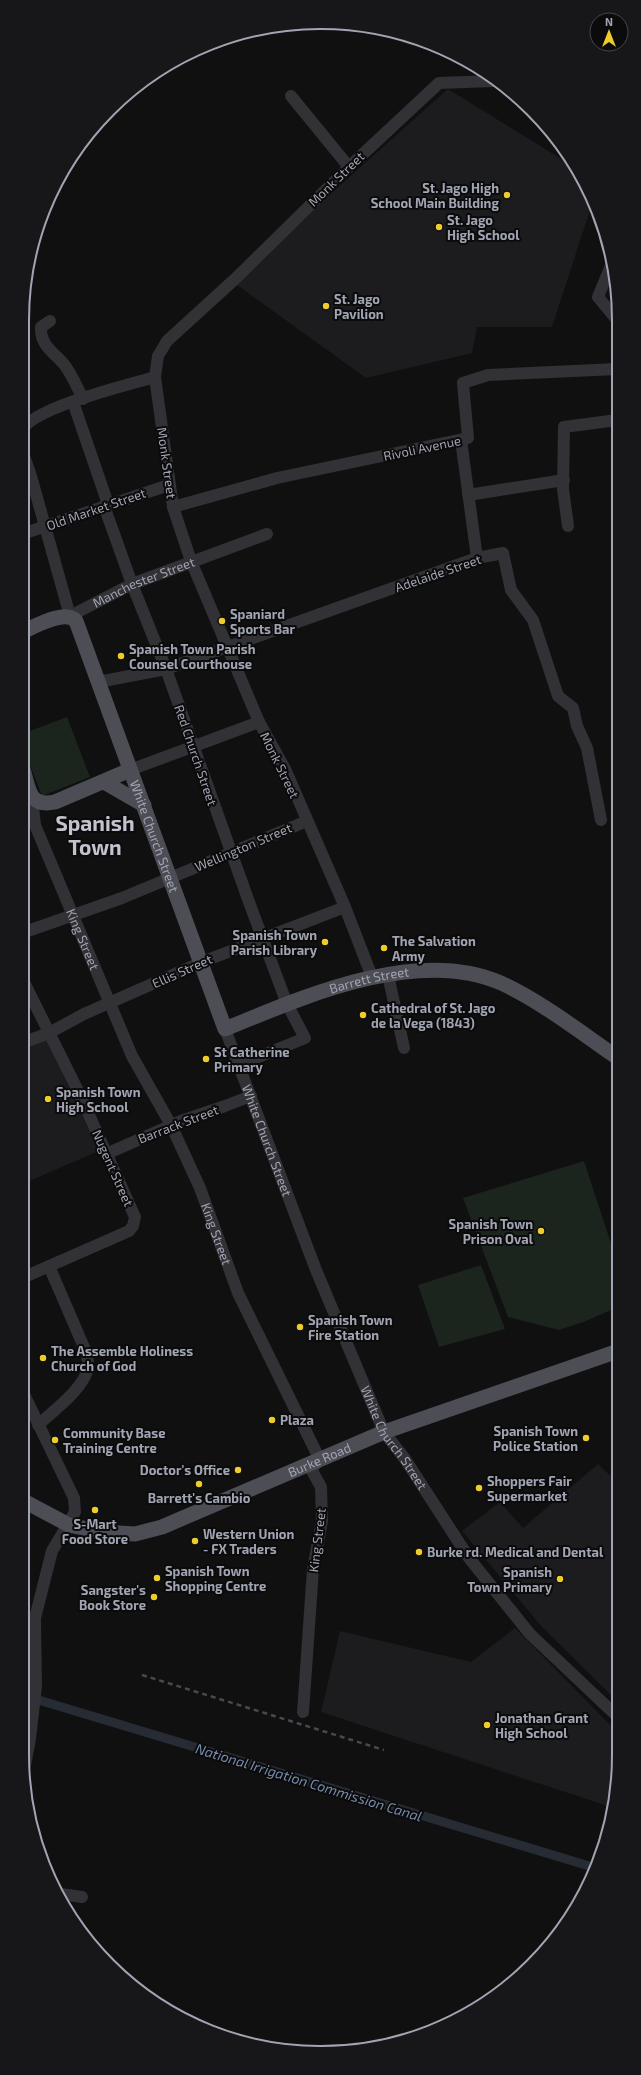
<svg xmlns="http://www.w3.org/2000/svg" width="641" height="2075" viewBox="0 0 641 2075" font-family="'Exo 2',sans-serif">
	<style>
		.built { fill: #1c1c1e }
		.green { fill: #1c241e }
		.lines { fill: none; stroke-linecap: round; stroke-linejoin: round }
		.canal { stroke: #272c34; stroke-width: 9 }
		.minor { stroke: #313136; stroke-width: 12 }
		.major { stroke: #4d4d55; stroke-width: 15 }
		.rail { stroke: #48494f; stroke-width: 2.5; stroke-dasharray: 5 4; stroke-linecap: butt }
		.poi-dot { fill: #eecc2b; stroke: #0b0b0c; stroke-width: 1.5 }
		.labels { text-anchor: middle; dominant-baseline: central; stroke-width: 4; stroke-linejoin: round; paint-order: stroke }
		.street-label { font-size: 13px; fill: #a1a4b2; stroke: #0b0b0c }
		.poi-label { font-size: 13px; font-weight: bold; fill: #a1a4b2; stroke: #0b0b0c; text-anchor: start }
		.water-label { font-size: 14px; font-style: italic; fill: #788cad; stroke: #0b0b0c }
		.town-label { font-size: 21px; font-weight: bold; fill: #c2c3ce; stroke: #0b0b0c }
		.rim { fill: none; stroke: #a1a4b2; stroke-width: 2 }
	</style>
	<rect width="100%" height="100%" fill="#101011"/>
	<path class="built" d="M448,89L571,165L593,201L552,327H477L472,353L366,378L237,285L273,245Z
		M46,1039L99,1151L22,1184V1048Z
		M598,1464L619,1484V1703L542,1627L462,1531L500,1502L523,1528Z
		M515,1628L619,1734V1755L614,1808L321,1712L340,1631L471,1662Z"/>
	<path class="green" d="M67,717L90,777L42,796L22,744V734Z
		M584,1161L618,1265V1307L586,1321L559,1330L508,1317L463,1198Z
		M481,1265L505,1329L439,1347L418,1285Z"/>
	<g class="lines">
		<path class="canal" d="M22,1695L596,1868"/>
		<g class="minor">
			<path d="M291,96L349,167"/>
			<path d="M612,263L598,297L617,320"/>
			<path d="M50,321L41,327C40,345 53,352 63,363C72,374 77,387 83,399"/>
			<path d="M73,402L108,504"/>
			<path d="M22,430C35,407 128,385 155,377"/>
			<path d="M461,440L477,558"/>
			<path id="s1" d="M22,450L31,476L70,616L132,584L267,534"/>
			<path d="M468,495L564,480"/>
			<path d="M104,506L132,584L166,669L249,902L287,1004L305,1038L239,1065"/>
			<path d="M173,507L277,478L468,438L463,383L488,375L617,369"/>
			<path d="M568,526L563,489L564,427L617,420"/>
			<path d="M22,534L169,485"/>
			<path d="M98,682L166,669L477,558L503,553L511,590L533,620L558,696L573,708L577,726L587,748L601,820"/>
			<path d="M130,770L259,722"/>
			<path id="s2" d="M32,798L35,825L132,1056L171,1125L200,1188L238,1293L320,1460L311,1469L321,1487L322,1521L313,1569L303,1712"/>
			<path d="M22,933L122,898L307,821"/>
			<path d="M388,975L404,1048"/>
			<path d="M372,977L345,907L285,769L259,722L191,561L173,507L155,377L158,356L167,341L235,279L349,167L439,83L493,81"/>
			<path d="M22,978L80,1095L135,1217L133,1226L129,1231L22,1278"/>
			<path id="s3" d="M225,1029L316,1270L384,1432L405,1459L469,1558L530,1634L619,1718"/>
			<path d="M22,1043L49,1033L84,1014L202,962L345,907"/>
			<path d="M106,1154L181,1121L225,1106L251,1096"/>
			<path d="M22,1390L74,1498L75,1512L52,1551L35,1618L36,1686L30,1739L24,1770"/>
			<path d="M38,1425C52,1412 86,1387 88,1367C89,1363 87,1357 86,1352L49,1266"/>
			<path d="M61,1894L82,1897"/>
		</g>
		<g class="major">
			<path id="s4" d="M22,632C36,626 65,609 76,621L225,1029C303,997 417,946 501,983C542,1002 580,1032 618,1058"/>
			<path d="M22,766C29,786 27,808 55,802L130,770"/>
			<path d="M104,782L144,805"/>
			<path id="s5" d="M22,1500L69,1525L102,1532L135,1534L162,1527L384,1432L618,1351"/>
		</g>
		<path class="rail" d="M142,1675L384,1750"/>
	</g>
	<g class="poi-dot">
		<circle cx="507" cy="195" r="4"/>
		<circle cx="439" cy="227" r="4"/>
		<circle cx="326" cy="306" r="4"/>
		<circle cx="222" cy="621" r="4"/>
		<circle cx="121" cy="656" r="4"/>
		<circle cx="325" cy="942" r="4"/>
		<circle cx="384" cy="948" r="4"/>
		<circle cx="363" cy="1015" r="4"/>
		<circle cx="206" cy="1059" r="4"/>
		<circle cx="48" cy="1099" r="4"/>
		<circle cx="541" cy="1231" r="4"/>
		<circle cx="300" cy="1327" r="4"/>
		<circle cx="43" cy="1358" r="4"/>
		<circle cx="272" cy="1420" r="4"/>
		<circle cx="586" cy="1438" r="4"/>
		<circle cx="55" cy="1440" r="4"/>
		<circle cx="238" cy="1470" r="4"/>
		<circle cx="199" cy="1484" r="4"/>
		<circle cx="479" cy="1488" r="4"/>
		<circle cx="95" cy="1510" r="4"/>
		<circle cx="195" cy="1541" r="4"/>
		<circle cx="419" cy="1552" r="4"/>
		<circle cx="157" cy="1578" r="4"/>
		<circle cx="560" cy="1579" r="4"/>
		<circle cx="154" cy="1597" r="4"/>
		<circle cx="487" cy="1725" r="4"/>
	</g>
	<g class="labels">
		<g class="street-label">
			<text transform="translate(336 179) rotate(-44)">Monk Street</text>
			<text transform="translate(422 448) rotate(-12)">Rivoli Avenue</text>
			<text transform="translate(167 463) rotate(82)">Monk Street</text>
			<text transform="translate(96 509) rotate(-19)">Old Market Street</text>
			<text transform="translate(438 573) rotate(-19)">Adelaide Street</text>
			<text stroke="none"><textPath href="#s1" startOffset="254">Manchester Street</textPath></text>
			<text transform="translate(196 755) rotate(71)">Red Church Street</text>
			<text transform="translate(280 765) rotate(64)">Monk Street</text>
			<text stroke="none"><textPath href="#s4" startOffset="287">White Church Street</textPath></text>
			<text transform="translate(243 847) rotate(-23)">Wellington Street</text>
			<text stroke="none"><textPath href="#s2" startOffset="151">King Street</textPath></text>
			<text transform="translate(182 971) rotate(-24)">Ellis Street</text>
			<text stroke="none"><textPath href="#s4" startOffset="645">Barrett Street</textPath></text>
			<text transform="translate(178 1124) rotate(-21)">Barrack Street</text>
			<text stroke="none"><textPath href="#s3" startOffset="119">White Church Street</textPath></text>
			<text transform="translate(113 1168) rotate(66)">Nugent Street</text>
			<text stroke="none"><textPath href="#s2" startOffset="475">King Street</textPath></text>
			<text stroke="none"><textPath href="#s3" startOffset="443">White Church Street</textPath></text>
			<text stroke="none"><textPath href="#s5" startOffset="319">Burke Road</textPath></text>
			<text transform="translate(317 1540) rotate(-83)">King Street</text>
		</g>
		<g class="poi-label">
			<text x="499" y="188" text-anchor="end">St. Jago High<tspan x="499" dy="15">School Main Building</tspan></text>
			<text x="447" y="220">St. Jago<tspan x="447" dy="15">High School</tspan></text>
			<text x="334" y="299">St. Jago<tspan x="334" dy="15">Pavilion</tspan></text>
			<text x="230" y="614">Spaniard<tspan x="230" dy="15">Sports Bar</tspan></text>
			<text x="129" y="649">Spanish Town Parish<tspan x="129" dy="15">Counsel Courthouse</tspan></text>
			<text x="317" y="935" text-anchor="end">Spanish Town<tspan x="317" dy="15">Parish Library</tspan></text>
			<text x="392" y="941">The Salvation<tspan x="392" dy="15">Army</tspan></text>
			<text x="371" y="1008">Cathedral of St. Jago<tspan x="371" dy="15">de la Vega (1843)</tspan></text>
			<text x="214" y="1052">St Catherine<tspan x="214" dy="15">Primary</tspan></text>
			<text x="56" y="1092">Spanish Town<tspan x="56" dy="15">High School</tspan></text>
			<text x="533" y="1224" text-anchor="end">Spanish Town<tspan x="533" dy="15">Prison Oval</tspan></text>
			<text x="308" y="1320">Spanish Town<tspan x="308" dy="15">Fire Station</tspan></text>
			<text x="51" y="1351">The Assemble Holiness<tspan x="51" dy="15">Church of God</tspan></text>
			<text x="280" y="1420">Plaza</text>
			<text x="578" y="1431" text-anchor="end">Spanish Town<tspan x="578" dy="15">Police Station</tspan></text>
			<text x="63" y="1433">Community Base<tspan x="63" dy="15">Training Centre</tspan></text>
			<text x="230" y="1470" text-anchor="end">Doctor's Office</text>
			<text x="487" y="1481">Shoppers Fair<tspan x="487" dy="15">Supermarket</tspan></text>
			<text x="199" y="1498" text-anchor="middle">Barrett's Cambio</text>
			<text x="95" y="1524" text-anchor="middle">S-Mart<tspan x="95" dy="15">Food Store</tspan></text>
			<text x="203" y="1534">Western Union<tspan x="203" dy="15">- FX Traders</tspan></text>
			<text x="427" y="1552">Burke rd. Medical and Dental</text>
			<text x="165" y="1571">Spanish Town<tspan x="165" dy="15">Shopping Centre</tspan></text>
			<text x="552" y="1572" text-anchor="end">Spanish<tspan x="552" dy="15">Town Primary</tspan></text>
			<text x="146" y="1590" text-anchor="end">Sangster's<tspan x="146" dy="15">Book Store</tspan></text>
			<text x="495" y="1718">Jonathan Grant<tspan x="495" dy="15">High School</tspan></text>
		</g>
		<g class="water-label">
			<text transform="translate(309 1782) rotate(17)">National Irrigation Commission Canal</text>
		</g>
		<g class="town-label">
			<text x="95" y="822">Spanish<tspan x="95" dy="24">Town</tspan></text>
		</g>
	</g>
	<path d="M0 0H641V2075H0ZM320 29H321A291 291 0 0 1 612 320V1755A291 291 0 0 1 321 2046H320A291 291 0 0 1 29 1755V320A291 291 0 0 1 320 29Z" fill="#171719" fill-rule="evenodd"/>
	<path class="rim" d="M320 29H321A291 291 0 0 1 612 320V1755A291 291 0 0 1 321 2046H320A291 291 0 0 1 29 1755V320A291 291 0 0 1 320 29Z"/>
	<g transform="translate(609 32)"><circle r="19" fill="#0b0b0c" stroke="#47484e"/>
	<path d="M0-3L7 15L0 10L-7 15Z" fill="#eecc2b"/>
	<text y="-6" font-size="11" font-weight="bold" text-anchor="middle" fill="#a1a4b2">N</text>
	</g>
</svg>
